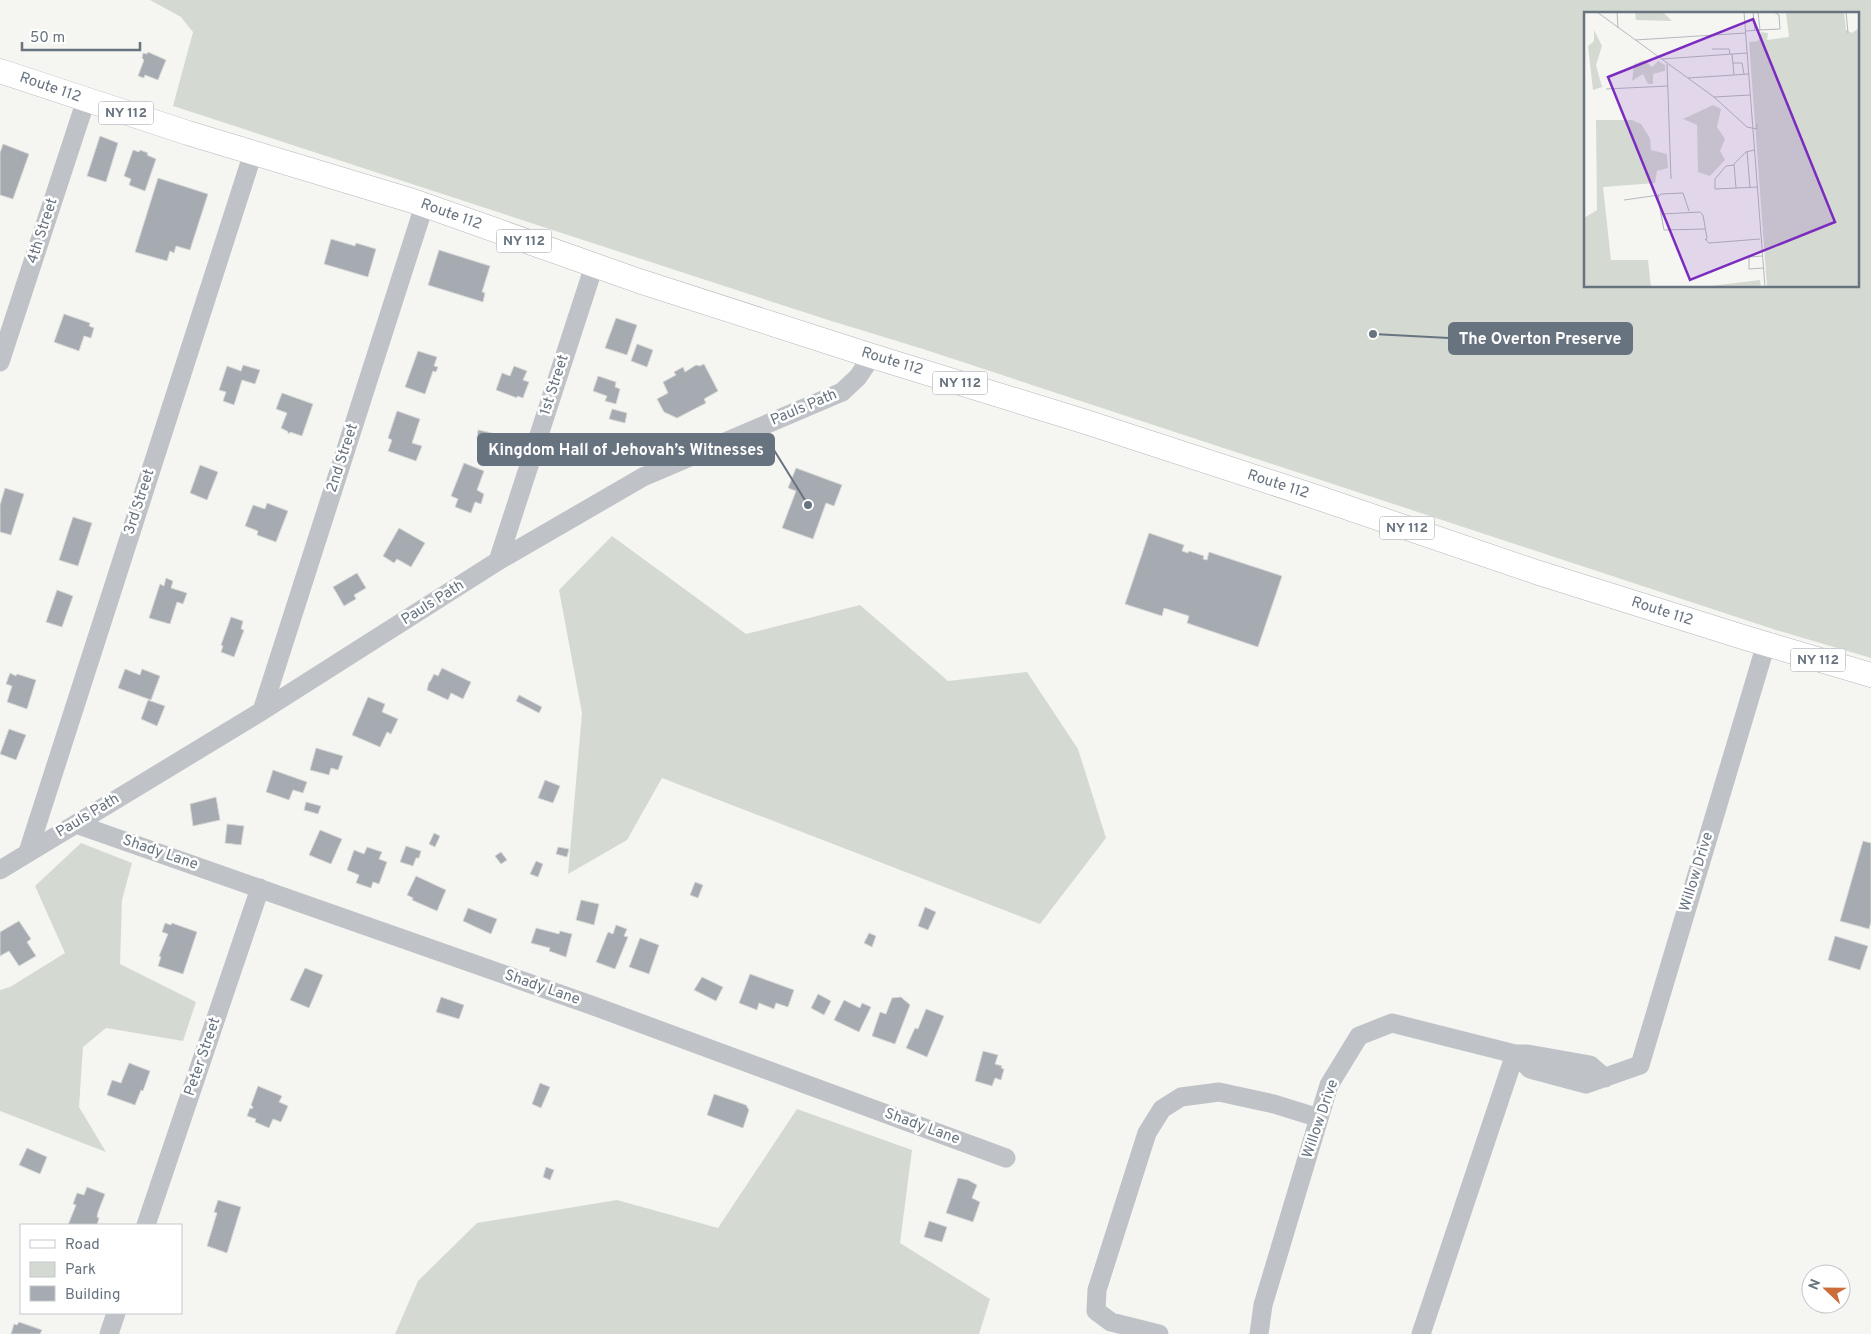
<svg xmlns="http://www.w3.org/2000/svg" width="1871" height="1334" viewBox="0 0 1871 1334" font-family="Overpass,sans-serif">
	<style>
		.green { fill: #d4dad2; fill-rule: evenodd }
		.building { fill: #a5abb1; stroke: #d7d7d5 }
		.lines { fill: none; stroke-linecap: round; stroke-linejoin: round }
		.major-casing { stroke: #b3b6ba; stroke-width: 25 }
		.minor { stroke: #bfc2c6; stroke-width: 19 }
		.major { stroke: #fff; stroke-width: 24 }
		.labels { text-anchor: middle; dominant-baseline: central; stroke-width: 5; stroke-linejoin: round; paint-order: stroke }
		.shield { fill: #fff; stroke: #959da6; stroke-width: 1 }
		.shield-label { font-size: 14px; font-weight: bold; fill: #687380 }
		.street-label { font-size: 15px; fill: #687380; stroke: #fff }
		.inset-road { fill: none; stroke: #b4b9bd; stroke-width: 1 }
		.view { fill: #7b2cbf; fill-opacity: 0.15; stroke: #7b2cbf; stroke-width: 2.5 }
		.inset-edge { fill: none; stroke: #687380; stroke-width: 2.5 }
		.leader { fill: none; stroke: #687380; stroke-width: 2 }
		.callout-dot { fill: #687380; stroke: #fff; stroke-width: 2 }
		.callout { fill: #687380; stroke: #687380; stroke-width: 2 }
		.callout-label { font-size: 16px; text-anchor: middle; font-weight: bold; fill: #fff }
	</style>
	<rect width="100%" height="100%" fill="#f5f5f2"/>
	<path class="green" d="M150,0H1871V658L1776,630L923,349L825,319L173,106L193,32L181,17ZM1585,14H1857V286H1585Z
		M612,536L746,634L860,605L948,681L1027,672L1078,749L1106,838L1040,924L662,778L627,840L568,874L582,713L559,590Z
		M81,843L132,863L122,900L120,964L196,1002L183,1041L106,1028L83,1047L79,1107L106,1152L0,1111V990L10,987L65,953L35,886Z
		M797,1109L912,1150L900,1243L990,1299L979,1334H395L418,1281L477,1223L617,1200L718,1228Z"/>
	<path class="building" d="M148,52L166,60L158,80L145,75L144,78L138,76L144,60L142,58L143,53L147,54Z
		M100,136L118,143L106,182L87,176Z
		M3,144L29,154L13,199L0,195V153Z
		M133,150L139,152L140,150L148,153L147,155L156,159L145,191L129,185L131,179L124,176Z
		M158,178L208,194L190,250L176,246L174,253L170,251L167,261L135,252Z
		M331,239L355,246L356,243L376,249L368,277L324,264Z
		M439,250L490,266L482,292L485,293L483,302L428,285Z
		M64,314L90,323L89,326L94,328L91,338L84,336L79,351L54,342Z
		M616,318L637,325L627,355L605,348Z
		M637,344L653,350L647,367L631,361Z
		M418,351L437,357L434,366L438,367L436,372L433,371L425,394L405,387Z
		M704,364L718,391L704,399L706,403L677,418L664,412L657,399L668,393L663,382L676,375L674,372L683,367L685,372L696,365L700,366Z
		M243,365L260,370L255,384L242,380L234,405L223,401L226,392L219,390L227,366L241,371Z
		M514,366L527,371L523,380L529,382L523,398L517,396V398L496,390L502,373L510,376Z
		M598,376L616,382L615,387L620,389L616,404L605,401L607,396L593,391Z
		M282,393L313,404L302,436L290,432L289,434L287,431L281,428L287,413L276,409Z
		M612,409L627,413L625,423L609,419Z
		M397,411L420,419L412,443L422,446L416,461L388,451L392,440L388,438Z
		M478,430L492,433L490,442L477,439Z
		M464,463L484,471L477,490L484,494L481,504L475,502L471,513L455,507L458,499L451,496Z
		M200,465L218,472L207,500L190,493Z
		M796,468L842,485L834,506L826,503L813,539L782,528L796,491L788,488Z
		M5,488L24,494L11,535L0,532V505Z
		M267,503L288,511L276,542L257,535L258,531L245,526L253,505L265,509Z
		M73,517L92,523L78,566L59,560Z
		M399,528L425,543L411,567L397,559L394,563L383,556Z
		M1149,533L1184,545L1182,551L1188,553L1189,551L1204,556L1203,559L1207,560L1209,552L1282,576L1258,647L1187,623L1189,616L1164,608L1162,616L1125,604Z
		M357,573L366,588L354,595L356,599L344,606L333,587Z
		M166,578L173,581L171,588L187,593L183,604L177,602L170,624L149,618L160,584L164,586Z
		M57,590L73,596L62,627L46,622Z
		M231,617L243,621L241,629L244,630L234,657L221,652L223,646L221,645Z
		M442,668L471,682L463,699L451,693L448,700L427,690L429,682H430L434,674L438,676Z
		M125,669L140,675L142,669L160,676L151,700L118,688Z
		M10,673L16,676L17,674L36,680L27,709L7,702L12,686L6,684Z
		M519,695L542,707L539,713L516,701Z
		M368,697L385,704L382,712L398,719L391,734L387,732L380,747L352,735Z
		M148,700L165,706L157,726L141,719Z
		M9,729L26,735L16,760L0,754Z
		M316,748L343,756L338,770L331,768L329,775L310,770Z
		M273,770L307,782L303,793L293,790L289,800L266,792Z
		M545,780L560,786L553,803L538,798Z
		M216,797L220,820L193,826L190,804Z
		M306,802L321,806L318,814L304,810Z
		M227,824L244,826L241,845L225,843Z
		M320,830L342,839L331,864L309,855Z
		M434,833L440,836L435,847L429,844Z
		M1863,841L1871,843V922L1869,929L1840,921Z
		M406,846L421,851L419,858H416L413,866L400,862Z
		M367,847L382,852L379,859L387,862L379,884L373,882L371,888L356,883L359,875L347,870L354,850L364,854Z
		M558,847L569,849L567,857L556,854Z
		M501,852L507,860L501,864L495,856Z
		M536,861L543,864L538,877L530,874Z
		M416,876L446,890L437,911L412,900L413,898L407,895Z
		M695,882L703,885L698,898L690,895Z
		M581,900L599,904L594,925L576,920Z
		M925,907L936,912L928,930L918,926Z
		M468,908L497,919L491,934L463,921Z
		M19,921L31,939L27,942L36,956L19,966L9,951L0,956V932Z
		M165,923L171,925L172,923L197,932L183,974L158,966L161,957L159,956L168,934L162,932Z
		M616,925L627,929L624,936L628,937L615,969L596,962L608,932L613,934Z
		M536,928L559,934L560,931L572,934L566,957L549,951L550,948L531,943Z
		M869,933L876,936L872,947L864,943Z
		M1835,936L1868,946L1860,970L1828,960Z
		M640,938L659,945L649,974L629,967Z
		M305,968L323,975L309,1008L290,1000Z
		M750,974L794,990L788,1007L776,1003L774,1009L759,1003L757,1010L739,1003Z
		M702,977L723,987L716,1001L694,990Z
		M818,994L831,1001L824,1015L811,1008Z
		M441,997L464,1005L459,1019L436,1012Z
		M901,997L910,1005L895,1044L872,1036L880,1012L886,1014L892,998Z
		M844,1000L860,1008L862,1003L871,1007L859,1032L834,1020Z
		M926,1009L944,1016L927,1057L906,1048L915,1028L918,1029Z
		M983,1051L998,1055L995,1064L1002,1066L1001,1068L1004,1069L1001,1080L995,1078L992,1086L975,1081Z
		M129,1063L150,1071L143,1091L141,1090L135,1105L107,1095L112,1080L121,1083Z
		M540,1083L550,1087L541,1108L532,1104Z
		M258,1086L282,1096L279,1102L288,1106L281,1122L273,1119L269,1128L255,1122L256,1119L247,1116L250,1108L252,1109L253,1107L251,1105Z
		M714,1094L746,1105L749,1110L743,1128L707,1115Z
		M27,1148L47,1157L40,1174L19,1165Z
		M546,1167L554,1170L550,1180L543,1177Z
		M958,1178L968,1180L977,1185L972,1198L980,1202L973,1222L946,1213Z
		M87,1187L105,1194L98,1212L97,1217L99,1218L97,1225H68L76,1205L73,1204L77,1193L84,1195Z
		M218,1200L241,1207L227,1253L207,1246L217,1213L214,1212Z
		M929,1221L947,1227L942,1242L924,1237Z
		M19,1322L42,1330L40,1334H11L14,1324L17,1325Z"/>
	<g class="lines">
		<g class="major-casing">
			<path id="major" d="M0,71L188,133L413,201L639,281L872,356L1086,422L1313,496L1536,572L1746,638L1871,675"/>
		</g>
		<path class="minor" d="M0,362L86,100
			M498,561L594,266
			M262,711L424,206
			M76,824L591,1005L1006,1158
			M28,852L253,153
			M0,870L262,711L498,561L643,477L842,392L858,377L872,356
			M1515,1054L1530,1069L1586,1084L1640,1065L1766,644
			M146,1225L260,888
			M109,1334L116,1313
			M1159,1334L1111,1322L1096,1311L1097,1290L1147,1133L1162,1109L1181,1097L1219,1092L1274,1104L1319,1118
			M1259,1334L1263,1305L1329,1085L1359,1036L1392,1023L1515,1054H1528L1590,1065L1605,1078
			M1421,1334L1515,1054"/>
		<use href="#major" class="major"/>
	</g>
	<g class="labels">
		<g class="shield">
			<rect x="98.5" y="101.5" width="55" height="23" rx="4"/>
			<rect x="496.5" y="229.5" width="55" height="23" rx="4"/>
			<rect x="932.5" y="371.5" width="55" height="23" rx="4"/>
			<rect x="1379.5" y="516.5" width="55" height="23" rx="4"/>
			<rect x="1790.5" y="648.5" width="55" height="23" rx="4"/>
		</g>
		<g class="shield-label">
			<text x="126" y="113">NY 112</text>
			<text x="524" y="241">NY 112</text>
			<text x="960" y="383">NY 112</text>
			<text x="1407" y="528">NY 112</text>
			<text x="1818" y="660">NY 112</text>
		</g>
		<g class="street-label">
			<text transform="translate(50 88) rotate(19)">Route 112</text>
			<text transform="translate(451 215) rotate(20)">Route 112</text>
			<text transform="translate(43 231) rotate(-72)">4th Street</text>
			<text transform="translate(892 362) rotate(17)">Route 112</text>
			<text transform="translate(555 385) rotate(-72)">1st Street</text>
			<text transform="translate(804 408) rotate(-23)">Pauls Path</text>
			<text transform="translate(343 458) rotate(-72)">2nd Street</text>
			<text transform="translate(1278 485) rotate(18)">Route 112</text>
			<text transform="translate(140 502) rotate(-72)">3rd Street</text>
			<text transform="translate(433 603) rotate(-32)">Pauls Path</text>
			<text transform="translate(1662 612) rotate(18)">Route 112</text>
			<text transform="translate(88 816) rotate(-31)">Pauls Path</text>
			<text transform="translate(160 853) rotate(19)">Shady Lane</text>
			<text transform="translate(1697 872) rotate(-73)">Willow Drive</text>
			<text transform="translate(542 988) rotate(19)">Shady Lane</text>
			<text transform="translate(203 1057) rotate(-71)">Peter Street</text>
			<text transform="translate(1321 1119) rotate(-71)">Willow Drive</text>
			<text transform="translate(922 1127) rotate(20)">Shady Lane</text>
		</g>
	</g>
	<g transform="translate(1584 12)">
		<rect width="275" height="275" fill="#f5f5f2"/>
		<path d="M51,0H79L88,9L52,8ZM202,0H260L262,18L268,21L275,16V275H183L165,30L174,29L177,20L184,21L183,28L205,25ZM10,18L18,34L12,53L18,75L9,78L4,34L10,29ZM60,48L68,55L74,49L81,53V59L69,62V72H64L59,62L48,69L50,52ZM129,93L137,97L133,115L141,127L136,139L141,148L126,164L114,160L113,113L99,107ZM12,108H48L57,112L66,126L67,138L83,142L84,156L73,159L71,171L19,175L27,248H64L67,275H0V206L13,198ZM176,268L177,275H118Z" fill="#d4dad2"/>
		<path class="inset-road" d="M13,0L130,85L163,115L173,117V112M33,0L34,16M160,0L181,275M169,0L171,19M262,0L264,21M175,18L196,17L195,3L190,0M162,19L176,18L174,0M51,28L162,21M128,37H145L146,42M148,42L150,63M78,47L163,41M149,51H158L160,62M83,52L87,167M104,66L165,62M22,77L84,74M130,85L166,83M170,138L162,140L150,152L152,176L173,175M163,139L166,176M150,153L142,154L131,167V177L152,176M40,188L75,183M77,202L74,185L77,182L99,181L105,199M121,217L80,218L77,202L116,200L119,203L123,226L122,228M121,227L125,231L176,227M178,244L165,245V257L179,256"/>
		<path class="view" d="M169,7L251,210L106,268L24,65Z"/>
		<rect width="275" height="275" class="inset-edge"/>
	</g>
	<path class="leader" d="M1373 334L1449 338M808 505L774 450"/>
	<g class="callout-dot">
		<circle cx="1373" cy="334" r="5"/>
		<circle cx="808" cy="505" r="5"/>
	</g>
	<g class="callout">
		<rect x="1449" y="323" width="183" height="31" rx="5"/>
		<rect x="478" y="434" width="296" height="31" rx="5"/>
	</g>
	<g class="callout-label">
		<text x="1540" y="344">The Overton Preserve</text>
		<text x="626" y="455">Kingdom Hall of Jehovah’s Witnesses</text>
	</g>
	<rect x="20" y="1224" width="162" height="90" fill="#ffffff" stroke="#c3c7cc"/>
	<rect x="30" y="1240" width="25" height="8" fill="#ffffff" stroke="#c3c7cc"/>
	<text x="65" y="1249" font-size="15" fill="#687380">Road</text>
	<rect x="30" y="1262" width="25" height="15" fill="#d4dad2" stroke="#c3c7cc"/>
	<text x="65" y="1274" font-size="15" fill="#687380">Park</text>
	<rect x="30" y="1286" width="25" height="15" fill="#a5abb1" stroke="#c3c7cc"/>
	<text x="65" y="1299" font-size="15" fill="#687380">Building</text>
	<g transform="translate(1826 1289) rotate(292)"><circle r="24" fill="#ffffff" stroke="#c3c7cc"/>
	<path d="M0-4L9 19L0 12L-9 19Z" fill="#cc6c3b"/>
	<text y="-8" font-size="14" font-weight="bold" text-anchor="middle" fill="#687380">N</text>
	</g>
	<path d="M22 42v8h118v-8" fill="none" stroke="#687380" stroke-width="2.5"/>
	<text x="30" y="42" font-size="15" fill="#687380" stroke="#ffffff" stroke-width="4" paint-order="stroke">50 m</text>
</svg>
